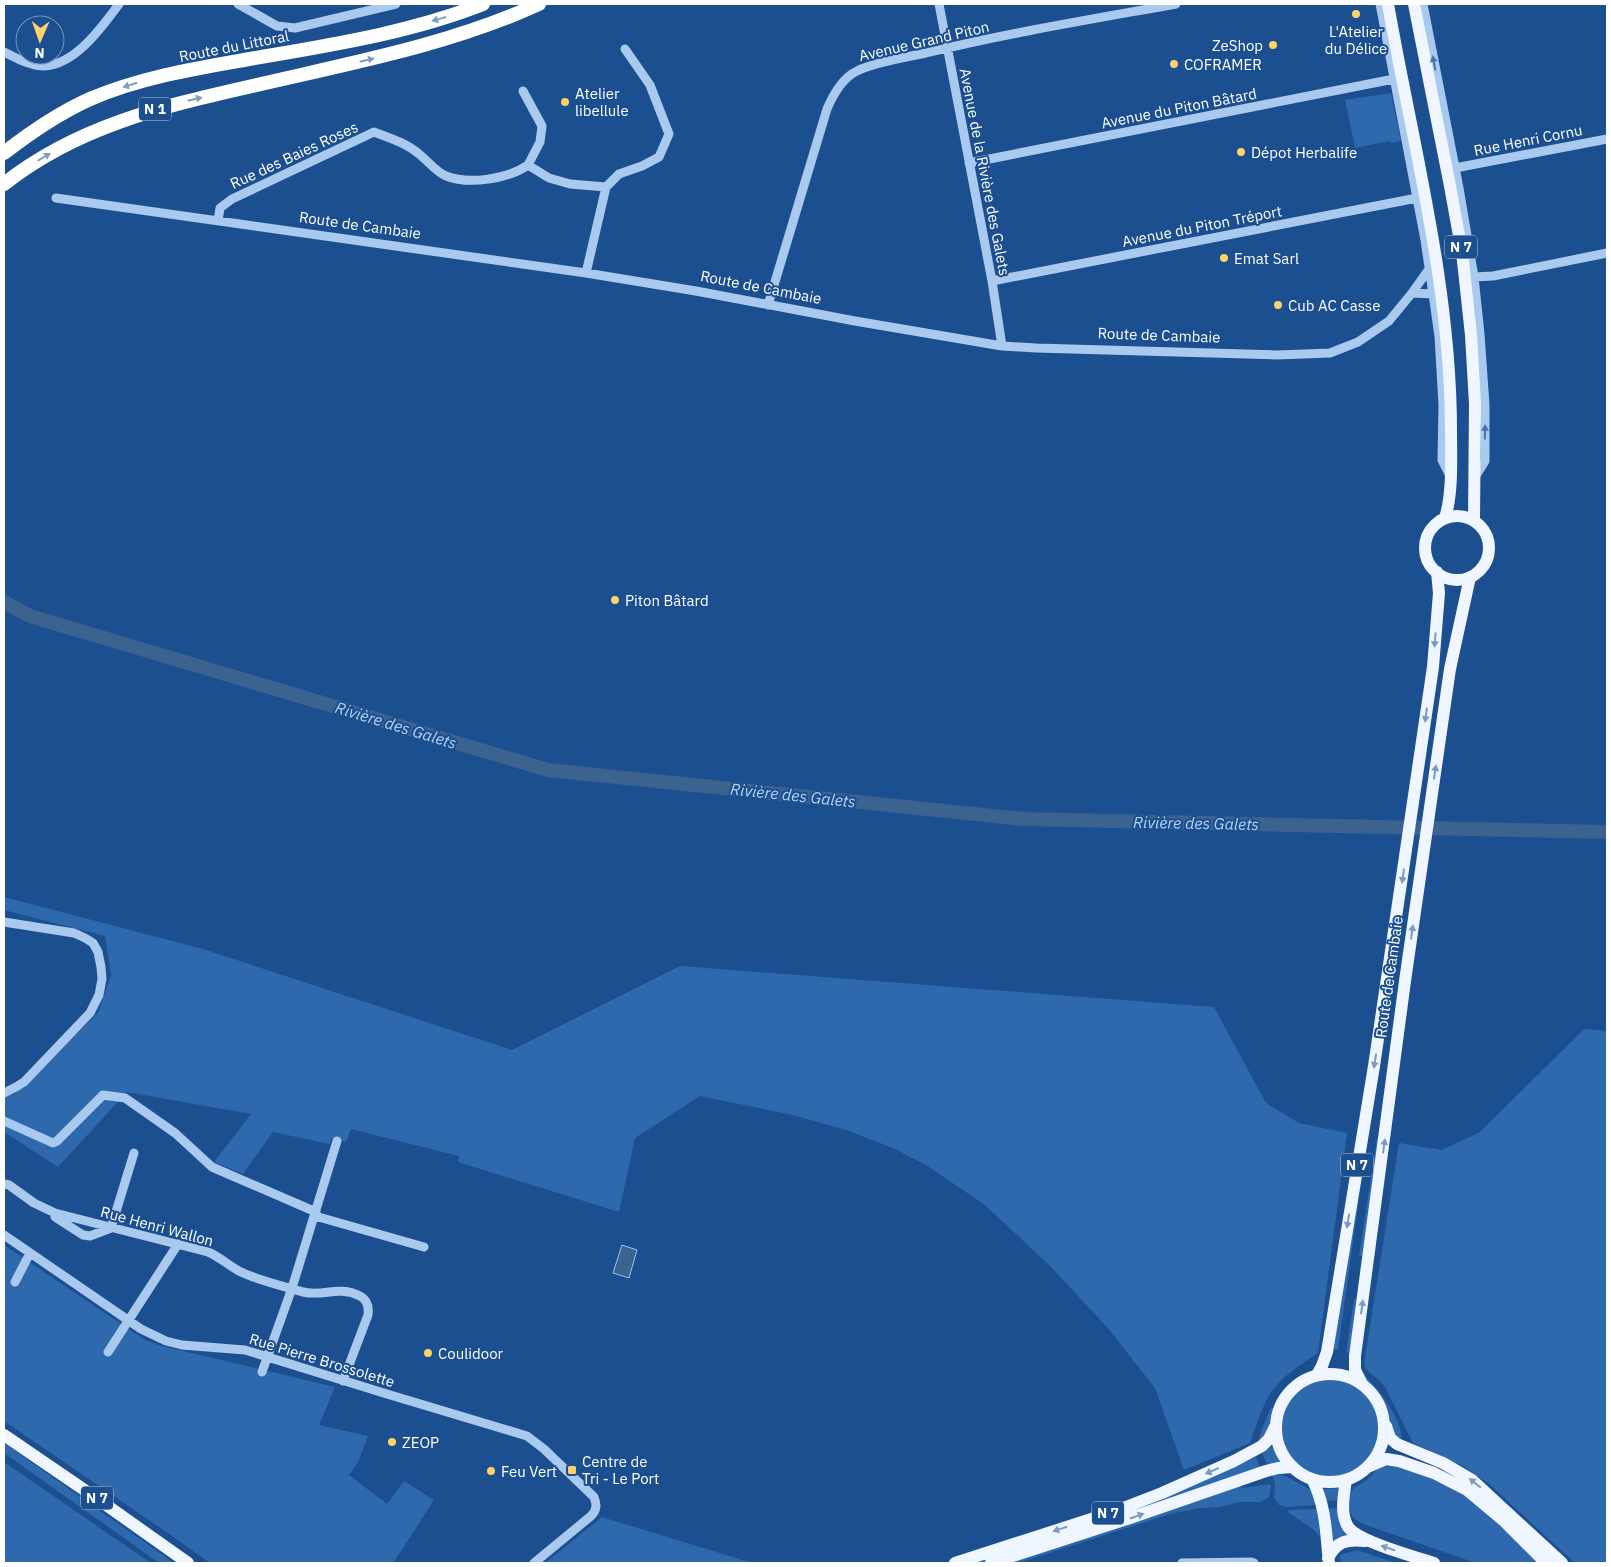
<svg xmlns="http://www.w3.org/2000/svg" width="1611" height="1567" viewBox="0 0 1611 1567" font-family="'IBM Plex Sans',sans-serif">
	<style>
		.green { fill: #2e69ad }
		.water { fill: #3c6290; stroke: #9cc4f0 }
		.lines { fill: none; stroke-linecap: round; stroke-linejoin: round }
		.river { stroke: #3c6290; stroke-width: 14 }
		.minor { stroke: #a9c9ee; stroke-width: 9 }
		.major { stroke: #f0f6ff; stroke-width: 12 }
		.highway { stroke: #fff; stroke-width: 14 }
		.oneway { fill: #829ec1 }
		.oneway2 { fill: #4674ac }
		.oneway3 { fill: #7b9ac1 }
		.poi-dot { fill: #ffd166; stroke: #1b4f8f; stroke-width: 2 }
		.labels { text-anchor: middle; dominant-baseline: central; stroke-width: 4; stroke-linejoin: round; paint-order: stroke }
		.shield { fill: #1b4f8f; stroke: #bbcadd; stroke-width: 1 }
		.shield-label { font-size: 14px; font-weight: bold; fill: #fff }
		.poi-label { font-size: 15px; fill: #fff; stroke: #1b4f8f; text-anchor: start }
		.street-label { font-size: 15px; fill: #fff; stroke: #1b4f8f }
		.water-label { font-size: 16px; font-style: italic; fill: #b5d3f5; stroke: #1b4f8f }
	</style>
	<rect width="100%" height="100%" fill="#1b4f8f"/>
	<path class="green" d="M1391,93L1401,141L1391,143L1390,141L1355,148L1345,100Z
		M4,897L203,949L512,1050L680,966L1214,1007L1266,1103L1299,1123L1347,1133L1318,1353C1303,1363 1287,1373 1275,1387C1264,1399 1256,1427 1250,1443L1184,1470L1155,1388L1107,1327L1051,1267L985,1205L926,1165L893,1148L846,1130L793,1115L700,1096L635,1138L619,1212L458,1162L459,1156L351,1129L346,1142L332,1139L329,1144L273,1132L243,1174L214,1162L251,1114L127,1092L58,1167L4,1132V1093L13,1095L98,1013L111,975L105,936L4,910Z
		M1584,1029L1607,1031V1563H1575L1488,1483L1463,1466L1413,1443L1384,1385L1366,1369L1364,1364L1399,1143L1442,1150L1480,1132Z
		M1377,1138H1382L1364,1256H1359Z
		M1367,1140L1338,1350L1332,1349Z
		M4,1245L145,1340L162,1346L335,1387L319,1425L368,1436L358,1462L349,1475L387,1504L404,1481L434,1500L394,1562L395,1563H210L162,1529L4,1421Z
		M1354,1299H1356L1351,1353L1346,1352Z
		M1362,1373C1378,1388 1403,1419 1402,1442C1388,1431 1390,1417 1384,1402C1379,1390 1365,1384 1362,1373Z
		M1281 1428a50 50 0 1 1 100 0a50 50 0 1 1-100 0Z
		M1271,1407L1273,1409L1269,1433L1258,1445C1259,1432 1267,1419 1271,1407Z
		M4,1443L174,1563H159L4,1453Z
		M1272,1446L1281,1464L1268,1466L1262,1454Z
		M1256,1457L1261,1470L1139,1513L984,1563H972L1137,1509Z
		M4,1462L151,1563H4Z
		M1389,1465L1397,1466C1418,1474 1442,1480 1461,1493C1487,1510 1515,1541 1537,1563H1476L1363,1524C1360,1522 1356,1520 1353,1517C1347,1510 1347,1495 1354,1488C1357,1485 1361,1485 1364,1482C1376,1474 1372,1469 1389,1465Z
		M1279,1474L1285,1476L1313,1491L1316,1505L1286,1507L1279,1505L1274,1498L1275,1484L1272,1475Z
		M1270,1484L1271,1486L1269,1497L1261,1502H1240L1220,1507L1200,1508L1170,1514L1018,1563H1005L1241,1486L1242,1488Z
		M1342,1488L1340,1500L1326,1501L1322,1489Z
		M1340,1508L1348,1535L1332,1544L1326,1509Z
		M1317,1509L1320,1537L1314,1530L1289,1513L1288,1510Z
		M602,1517L749,1562L753,1563H545Z
		M1357,1550L1396,1563H1341L1340,1555Z"/>
	<path class="water" d="M622,1245L637,1250L629,1278L613,1273Z"/>
	<g class="lines">
		<path class="river" d="M4,602L30,616L548,770L1023,819L1607,832"/>
		<path class="minor" d="M238,4L277,26L295,28L396,4
			M939,4L992,281L1002,346
			M1380,4L1425,240L1433,294L1439,336L1443,405L1442,460L1450,476
			M1423,4L1459,188L1474,277L1480,334L1485,405V461L1475,477
			M4,52C16,58 30,66 44,66C75,65 102,27 119,4
			M523,91L542,126L540,142L528,165
			M969,163L1394,79
			M1455,168L1607,139
			M56,198L586,273L696,291L855,321L1002,346L1036,348L1277,355L1330,353L1358,342L1389,321L1412,293L1429,269
			M218,221L220,208L232,199L374,132C390,138 406,143 419,154C427,160 436,172 446,176C469,185 508,179 528,165L549,178L570,184L606,187
			M586,273L606,187L619,174L642,166L659,157L669,134L650,85L625,49
			M1474,277L1493,276L1607,253
			M992,281L1417,198
			M1412,293L1433,294
			M768,305L827,109C833,95 842,78 857,71C874,62 907,57 926,53C1008,33 1093,19 1176,4
			M4,922L74,933L85,938L93,943L98,952L101,967L102,979L99,995L90,1013L24,1082L16,1087L4,1093
			M4,1121L53,1143L57,1141L103,1095L125,1098L175,1133L212,1167L316,1212
			M4,1184L9,1185L34,1203L55,1213L208,1252C220,1257 229,1266 241,1272C260,1281 283,1286 303,1292C324,1297 338,1285 360,1296C368,1300 369,1307 368,1315L343,1381
			M315,1216L424,1247
			M55,1217L83,1235L90,1236L111,1228L134,1153
			M4,1235L141,1329L166,1341L182,1345L245,1350L387,1394L527,1436L544,1449L594,1497C597,1505 597,1510 591,1516L534,1563
			M15,1282L30,1253
			M108,1352L178,1244
			M262,1372L292,1288L337,1141
			M1182,1563L1251,1562L1254,1563"/>
		<path class="major" d="M1388,4C1413,146 1451,286 1451,431C1451,458 1453,492 1445,518
			M1414,4L1450,186L1462,252L1471,335L1475,404L1474,521
			M1425 548a32 32 0 1 1 64 0a32 32 0 1 1-64 0Z
			M1276 1428a54 54 0 1 1 108 0a54 54 0 1 1-108 0Z
			M1317,1375L1322,1366L1327,1352L1374,1066L1433,667L1439,593L1437,572
			M1361,1382L1355,1370V1356L1405,981L1450,669L1470,577
			M1386,1426L1390,1438L1397,1444L1443,1463L1472,1480L1562,1563
			M4,1435L102,1502L188,1563
			M1370,1466L1386,1459L1399,1461L1434,1473L1467,1490L1504,1521L1546,1563
			M1312,1479C1326,1505 1326,1534 1329,1563
			M1346,1480C1344,1495 1340,1511 1347,1525C1354,1541 1416,1557 1434,1563
			M1328,1558C1337,1541 1347,1539 1365,1541
			M955,1563L1113,1512L1162,1493L1234,1461L1262,1446L1269,1439L1275,1427
			M991,1563L1130,1518L1266,1471L1278,1468L1293,1467"/>
		<path class="highway" d="M4,153C31,132 59,113 90,99C139,78 192,69 244,60C324,46 407,34 483,4
			M4,184C76,127 160,107 248,87C346,64 447,46 539,4"/>
	</g>
	<defs><path id="oneway-solid" d="M-6-.8H1V-3.2L6.5 0L1 3.2V.8H-6Z" transform="scale(1.25)"/></defs>
	<g class="oneway">
		<use href="#oneway-solid" transform="translate(439 19) rotate(164)"/>
		<use href="#oneway-solid" transform="translate(367 60) rotate(-13)"/>
		<use href="#oneway-solid" transform="translate(130 85) rotate(163)"/>
		<use href="#oneway-solid" transform="translate(195 99) rotate(-13)"/>
		<use href="#oneway-solid" transform="translate(44 157) rotate(-30)"/>
	</g>
	<g class="oneway2">
		<use href="#oneway-solid" transform="translate(1434 63) rotate(-101)"/>
		<use href="#oneway-solid" transform="translate(1485 432) rotate(-89)"/>
	</g>
	<g class="oneway3">
		<use href="#oneway-solid" transform="translate(1435 640) rotate(95)"/>
		<use href="#oneway-solid" transform="translate(1426 715) rotate(98)"/>
		<use href="#oneway-solid" transform="translate(1435 772) rotate(-82)"/>
		<use href="#oneway-solid" transform="translate(1403 876) rotate(98)"/>
		<use href="#oneway-solid" transform="translate(1412 932) rotate(-82)"/>
		<use href="#oneway-solid" transform="translate(1375 1061) rotate(99)"/>
		<use href="#oneway-solid" transform="translate(1384 1146) rotate(-82)"/>
		<use href="#oneway-solid" transform="translate(1348 1221) rotate(99)"/>
		<use href="#oneway-solid" transform="translate(1362 1307) rotate(-82)"/>
		<use href="#oneway-solid" transform="translate(1212 1471) rotate(156)"/>
		<use href="#oneway-solid" transform="translate(1475 1483) rotate(-141)"/>
		<use href="#oneway-solid" transform="translate(1137 1516) rotate(-19)"/>
		<use href="#oneway-solid" transform="translate(1060 1529) rotate(162)"/>
		<use href="#oneway-solid" transform="translate(1388 1548) rotate(-161)"/>
	</g>
	<g class="poi-dot">
		<circle cx="1356" cy="14" r="5"/>
		<circle cx="1273" cy="45" r="5"/>
		<circle cx="1174" cy="64" r="5"/>
		<circle cx="565" cy="102" r="5"/>
		<circle cx="1241" cy="152" r="5"/>
		<circle cx="1224" cy="258" r="5"/>
		<circle cx="1278" cy="305" r="5"/>
		<circle cx="615" cy="600" r="5"/>
		<circle cx="428" cy="1353" r="5"/>
		<circle cx="392" cy="1442" r="5"/>
		<rect x="567" y="1465" width="10" height="10" rx="2.5"/>
		<circle cx="491" cy="1471" r="5"/>
	</g>
	<g class="labels">
		<g class="shield">
			<rect x="139" y="97.5" width="32" height="23" rx="4"/>
			<rect x="1445" y="235.5" width="32" height="23" rx="4"/>
			<rect x="1341" y="1153.5" width="32" height="23" rx="4"/>
			<rect x="81" y="1486.5" width="32" height="23" rx="4"/>
			<rect x="1092" y="1501.5" width="32" height="23" rx="4"/>
		</g>
		<g class="shield-label">
			<text x="155" y="109">N 1</text>
			<text x="1461" y="247">N 7</text>
			<text x="1357" y="1165">N 7</text>
			<text x="97" y="1498">N 7</text>
			<text x="1108" y="1513">N 7</text>
		</g>
		<g class="poi-label">
			<text x="1356" y="31" text-anchor="middle">L'Atelier<tspan x="1356" dy="17">du Délice</tspan></text>
			<text x="1263" y="45" text-anchor="end">ZeShop</text>
			<text x="1184" y="64">COFRAMER</text>
			<text x="575" y="93">Atelier<tspan x="575" dy="17">libellule</tspan></text>
			<text x="1251" y="152">Dépot Herbalife</text>
			<text x="1234" y="258">Emat Sarl</text>
			<text x="1288" y="305">Cub AC Casse</text>
			<text x="625" y="600">Piton Bâtard</text>
			<text x="438" y="1353">Coulidoor</text>
			<text x="402" y="1442">ZEOP</text>
			<text x="582" y="1461">Centre de<tspan x="582" dy="17">Tri - Le Port</tspan></text>
			<text x="501" y="1471">Feu Vert</text>
		</g>
		<g class="street-label">
			<text transform="translate(924 41) rotate(-13)">Avenue Grand Piton</text>
			<text transform="translate(234 46) rotate(-11)">Route du Littoral</text>
			<text transform="translate(1179 108) rotate(-11)">Avenue du Piton Bâtard</text>
			<text transform="translate(1528 140) rotate(-11)">Rue Henri Cornu</text>
			<text transform="translate(294 155) rotate(-25)">Rue des Baies Roses</text>
			<text transform="translate(985 172) rotate(79)">Avenue de la Rivière des Galets</text>
			<text transform="translate(360 225) rotate(8)">Route de Cambaie</text>
			<text transform="translate(1202 226) rotate(-11)">Avenue du Piton Tréport</text>
			<text transform="translate(761 287) rotate(11)">Route de Cambaie</text>
			<text transform="translate(1159 335) rotate(2)">Route de Cambaie</text>
			<text transform="translate(1389 977) rotate(-82)">Route de Cambaie</text>
			<text transform="translate(157 1226) rotate(15)">Rue Henri Wallon</text>
			<text transform="translate(322 1360) rotate(17)">Rue Pierre Brossolette</text>
		</g>
		<g class="water-label">
			<text transform="translate(396 725) rotate(17)">Rivière des Galets</text>
			<text transform="translate(793 795) rotate(6)">Rivière des Galets</text>
			<text transform="translate(1196 823) rotate(1)">Rivière des Galets</text>
		</g>
	</g>
	<rect width="1611" height="1567" fill="none" stroke="#ffffff" stroke-width="10"/>
	<g transform="translate(40 40) rotate(182)"><circle r="24" fill="#1b4f8f" stroke="#7695bc"/>
	<path d="M0-4L9 19L0 12L-9 19Z" fill="#ffd166"/>
	<text y="-8" font-size="14" font-weight="bold" text-anchor="middle" fill="#ffffff">N</text>
	</g>
</svg>
